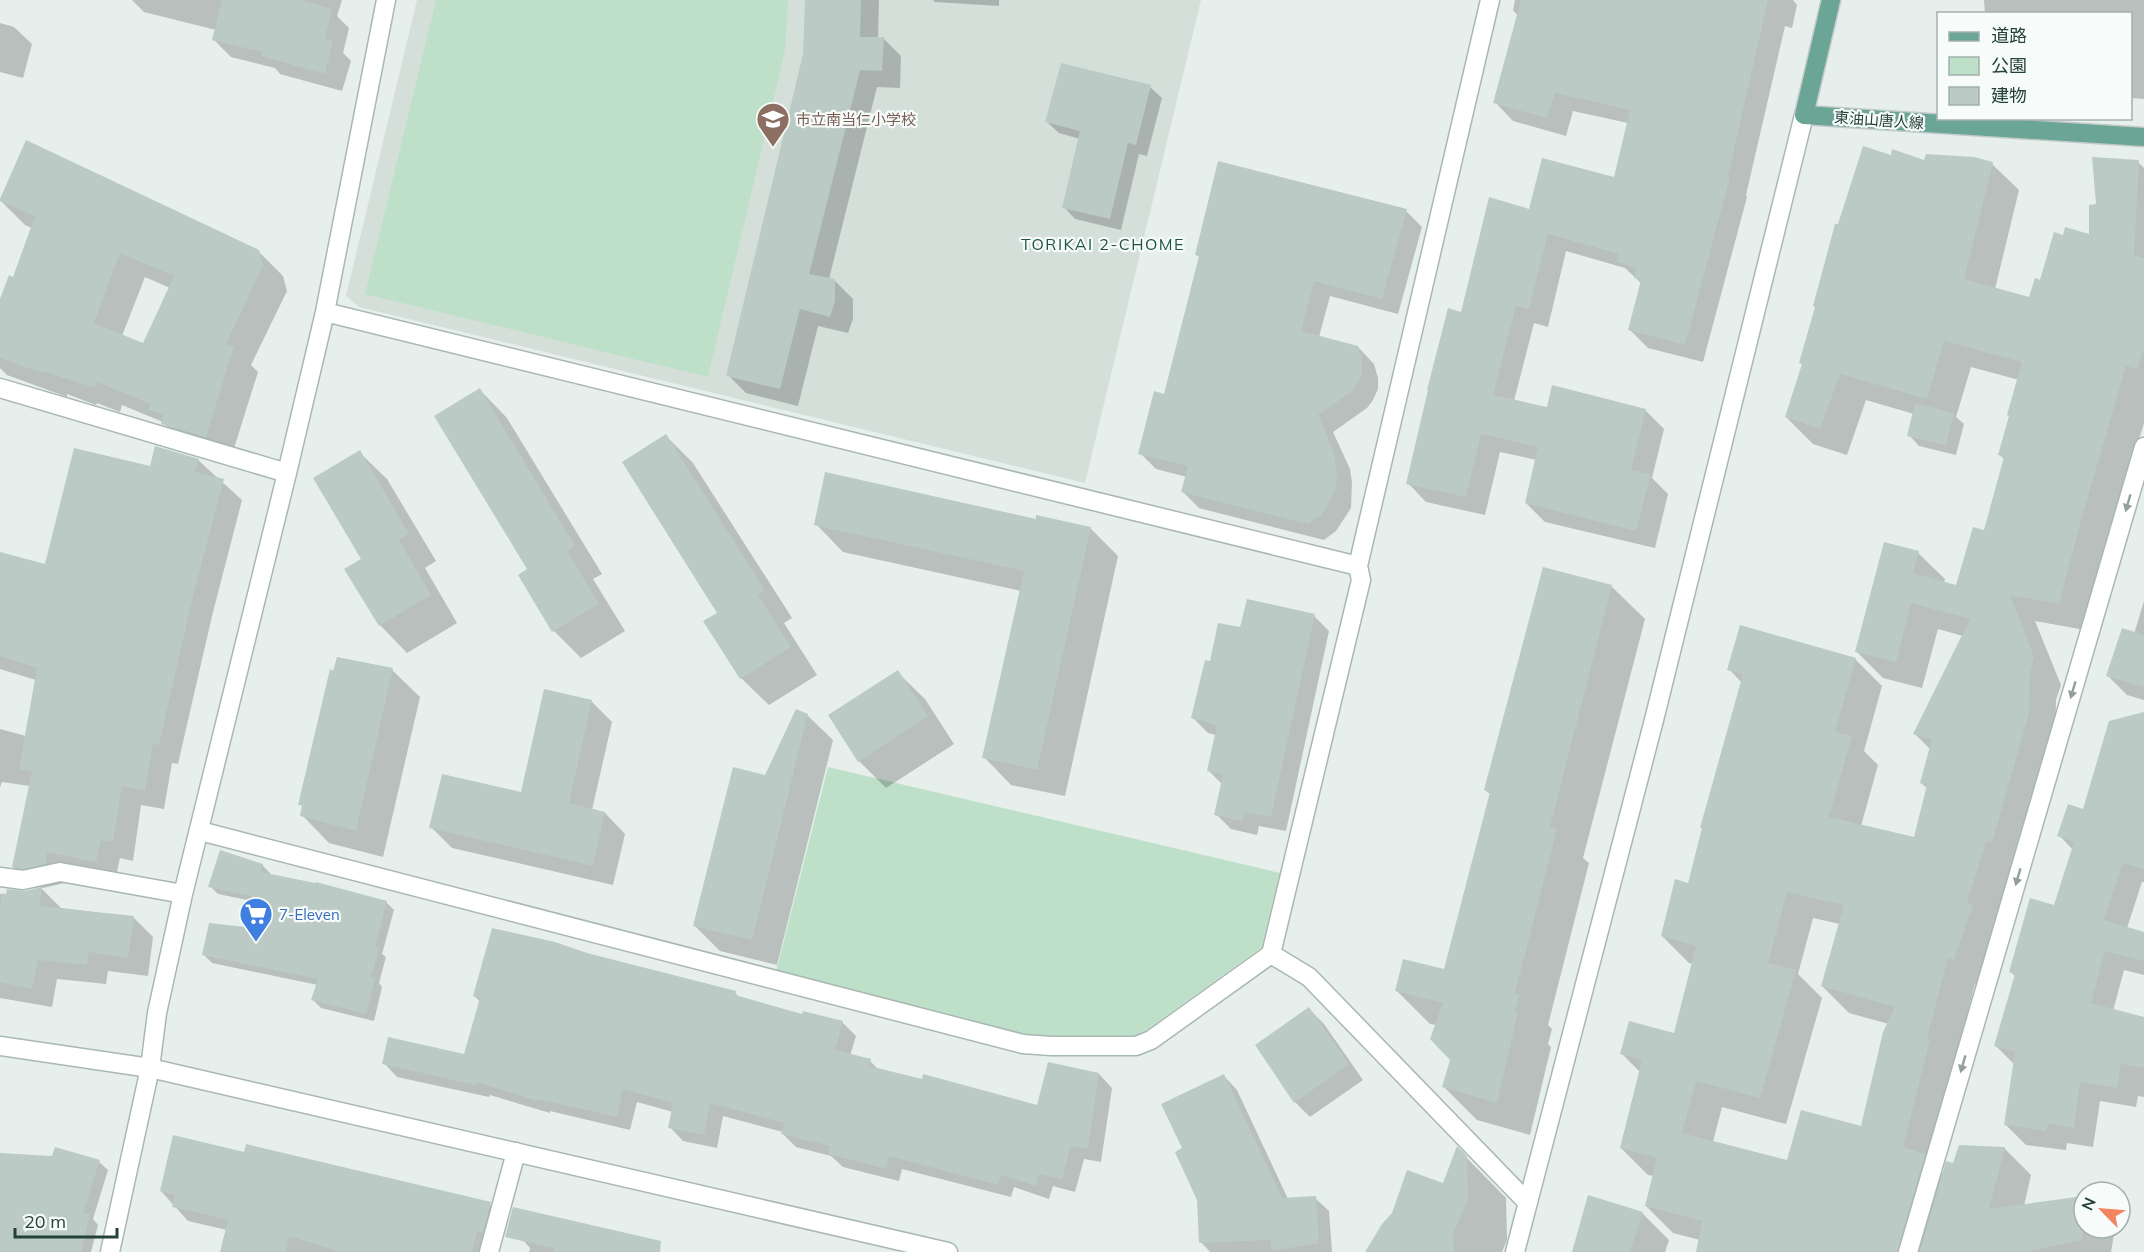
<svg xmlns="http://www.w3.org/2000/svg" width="2144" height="1252" viewBox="0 0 2144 1252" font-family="Mulish,'Noto Sans JP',sans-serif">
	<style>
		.built { fill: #d4dfda }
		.green { fill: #bfe0c8 }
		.shadow { fill: #0003; fill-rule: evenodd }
		.building { fill: #bbcac4; fill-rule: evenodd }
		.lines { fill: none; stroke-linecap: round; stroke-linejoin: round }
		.minor-casing { stroke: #a8b8b2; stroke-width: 21 }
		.major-casing { stroke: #c2cac8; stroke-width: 21 }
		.minor { stroke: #fff; stroke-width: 18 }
		.major { stroke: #6aa596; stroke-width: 18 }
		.oneway { fill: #92a09c }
		.labels { text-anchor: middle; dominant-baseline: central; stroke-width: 4.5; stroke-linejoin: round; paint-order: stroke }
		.education-label { font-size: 15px; fill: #785e54; stroke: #f7fbf9; text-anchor: start }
		.street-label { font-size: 15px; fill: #24423a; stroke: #f7fbf9 }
		.shop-label { font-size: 15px; fill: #366cbe; stroke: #f7fbf9; text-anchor: start }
		.neighbourhood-label { font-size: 16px; letter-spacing: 1.5px; fill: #1f5548; stroke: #f7fbf9 }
	</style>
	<rect width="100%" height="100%" fill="#e6efeb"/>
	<path class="built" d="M417,0H1201L1085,483L359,307L346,296Z"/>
	<path class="green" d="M436,0H788L785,50L708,377L365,294Z
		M828,767L1280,873L1262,947L1137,1037H1050L1017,1034L776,972Z"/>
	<path class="shadow" d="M132,0H342L337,16L349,28L343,53L351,61L342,91L280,74L275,68L231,57L213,39L216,30L144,12Z
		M806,0H879L878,38H883L901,56L900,88L877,87L829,279L835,281L853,299V319L848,333L818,326L798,406L746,393L728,375L804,54Z
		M933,0H999V6L935,2Z
		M1515,0H1793L1797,5L1792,28L1785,26L1746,195L1747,197L1703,362L1648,348L1629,329L1641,283L1625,268L1566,251L1548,327L1534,323L1514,401L1548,409L1645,410L1664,429L1652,478L1668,494L1655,548L1545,522L1526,503L1537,460L1500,452L1485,515L1426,502L1408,483L1462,314L1530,210L1615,178L1628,123L1573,111L1566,136L1513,121L1495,102L1518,16L1513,10Z
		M1984,0H2144V99L2130,98V14H1985Z
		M0,23L14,27L32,44L23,78L0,72Z
		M1150,87L1162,98L1147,156L1139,154L1121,230L1075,219L1064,207L1080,139L1059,133L1047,122Z
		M1892,157L1925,162L1992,164L2019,190L1995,289L2030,298L2064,237L2090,236L2097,206L2138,162L2144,168V423L2106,551L2085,630L2035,621L2061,685L2056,700L2055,741L1981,986L1975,984L1954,1065L1956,1067L1932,1163L1944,1175L1954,1165L2004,1148L2031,1175L2024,1206L2084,1198V1228H2115L2111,1252H1697L1700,1240L1673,1233L1646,1206L1654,1176L1648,1175L1621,1148L1640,1072L1622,1054L1675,1035L1693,964L1689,963L1662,936L1689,885L1742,683L1729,669L1855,659L1882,686L1864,751L1878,765L1861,826L1915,838L1928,789L1921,783L1930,749L1915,734L1963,636L1938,629L1922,688L1883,678L1856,651L1918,553L1945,579L1944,583L1957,587L1985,532L2005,460L2000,455L2019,380L1971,367L1956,417L1964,424L1956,455L1919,446L1909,435L1914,414L1866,400L1847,455L1813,444L1786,417L1803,365L1839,226ZM1813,918L1840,924L1822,986L1849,1013L1889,1024L1862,1128L1788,1161L1713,1142L1722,1107L1786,1124L1822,998L1798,974Z
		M1,201L258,251L283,276L287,291L251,365L258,372L230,461L187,448L163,422L122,405L120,412L97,403L96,405L67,394V397L7,375L0,368V304L14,279L32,228L25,225ZM145,277L170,288L143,345L122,336Z
		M1406,211L1422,227L1398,314L1330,296L1319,337L1358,347L1374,364L1378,378V389L1373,400L1367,408L1333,432L1350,469L1352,482L1351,508L1336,531L1324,540L1199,508L1183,492L1187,477L1156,469L1140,453L1165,396L1200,258L1196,254Z
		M480,390L507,418L602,574L593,579L625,631L581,658L554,631L529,569Z
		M666,436L693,463L792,618L784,623L817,675L769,705L741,678L719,613Z
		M359,452L387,479L436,561L425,568L457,623L407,653L380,625L363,559Z
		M198,460L242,500L212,616L178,764L172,763L164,809L141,805L133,861L120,858L115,881L67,871L65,883L43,888L33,886L13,867L30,786L2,782L0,787V729L26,736L36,680L0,669V554L46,566L151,468Z
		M1037,520L1090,528L1118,556L1065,796L1011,785L984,757L1021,591L843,552L816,524Z
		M1611,586L1645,619L1583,858L1589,863L1548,1025L1552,1029L1548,1044L1551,1047L1530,1135L1477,1120L1444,1087L1451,1059L1436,1025L1430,1024L1397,991L1445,971L1491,795L1485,790Z
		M2144,601V700L2127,695L2108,676L2134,634Z
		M1314,616L1329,631L1286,831L1259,826L1257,835L1231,829L1216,814L1222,784L1209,771L1216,735L1208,733L1193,718L1211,663L1241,629Z
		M392,670L420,697L383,857L329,843L302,815L304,808L300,804L334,673Z
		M897,672L925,699L954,744L886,788L859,761Z
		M591,701L612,722L592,810L605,813L625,834L613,885L452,848L431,827L522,794Z
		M2144,713V882H2142L2127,928L2144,933V975L2124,970L2113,1011L2144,1018V1097L2138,1096L2136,1107L2100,1101L2093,1147L2067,1143L2066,1150L2026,1145L2006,1125L2015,1065L1995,1045L2016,977L2011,972L2055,907L2073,850L2059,835L2084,811Z
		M807,715L833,740L777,965L720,951L695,926L766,777Z
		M262,865L270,873V875L386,902L394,910L382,954L386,957L379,983L382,987L374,1021L321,1008L313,1000L318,985L212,963L204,955L247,928L252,901L218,894L210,886Z
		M42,889L61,908L133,917L153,937L148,976L108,971L106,984L57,979L52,1007L0,998V894L7,895Z
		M587,955L735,993L740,998L804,1016L842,1022L856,1036L850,1056L870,1061L879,1070L1038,1107L1099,1074L1112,1088L1101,1162L1084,1159L1075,1192L1053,1186L1049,1199L1014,1187L1011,1197L902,1169L899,1181L843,1167L831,1156L796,1147L783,1134V1132L723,1116L717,1148L683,1141L670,1127L673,1112L637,1102L630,1130L550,1111V1113L490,1095L489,1097L397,1077L384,1063L465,1056L481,1002L474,996Z
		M1309,1009L1324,1024L1363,1080L1310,1117L1295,1102Z
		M1224,1076L1237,1090L1288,1199L1315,1198L1329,1211L1332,1252H1210L1201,1242L1199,1199L1184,1149Z
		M1457,1148L1506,1198L1507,1240L1502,1252H1372L1444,1185Z
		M245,1153L487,1202L501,1216L489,1252H221L227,1230L188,1221L161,1191Z
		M0,1155L99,1162L108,1170L93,1219L98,1225L91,1252H0Z
		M1642,1213L1669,1240L1665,1252H1572Z
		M523,1240L635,1252H529L530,1248Z"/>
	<path class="building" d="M222,0H300L332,9L325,39L333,41L325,74L261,56L262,52L212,40Z
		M805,0H861L860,37H884L882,71L860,70L809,274L835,279V301L830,317L800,309L780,389L726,376L803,54Z
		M1521,0H1768L1728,176L1730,177L1685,345L1628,330L1641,280L1634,278L1636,268L1617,262L1619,254L1548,234L1529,309L1516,306L1493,395L1547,407L1552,385L1646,409L1631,470L1651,474L1636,531L1525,503L1538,447L1481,434L1466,497L1406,484L1428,390H1427L1448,308L1461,312L1489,197L1529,209L1542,158L1614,177L1630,110L1555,93L1547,118L1493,103Z
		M1061,63L1151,85L1136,145L1128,143L1110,219L1062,208L1080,131L1045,122Z
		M26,140L259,250L263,266L226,344L234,346L206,437L161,424L163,414L148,410L150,404L97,382L95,388L43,371L42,373L0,358V299L9,275L13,277L35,216L0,201V199ZM120,253L174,276L143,343L94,323Z
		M1863,146L1891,155L1892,149L1924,160L1926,154L1974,157L1993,162L1964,279L2029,297L2035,278L2040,280L2054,232L2063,235L2065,227L2089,234V205L2096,204L2092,157L2139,160L2134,255L2144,258V348L2137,369L2126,366L2080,524L2059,604L2010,595L2034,657L2030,673L2029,714L1992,843L1986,842L1967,903L1973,905L1954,960L1948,958L1927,1038L1930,1039L1903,1147L1925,1154L1897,1252H1696L1702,1221L1645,1206L1657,1158L1620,1148L1642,1060L1620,1054L1629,1021L1674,1033L1696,946L1661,936L1675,879L1688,883L1702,828H1700L1743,674L1727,670L1740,625L1856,658L1835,732L1852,736L1829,817L1914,837L1927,785L1920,783L1932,739L1913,734L1970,619L1911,603L1896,662L1855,652L1884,542L1919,551L1913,573L1956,585L1973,527L1984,530L2004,457L1998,455L2009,416L2007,415L2022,362L1944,341L1927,399L1840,374L1820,429L1785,417L1802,364L1799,363L1815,307L1813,306L1835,224H1838ZM1787,892L1844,905L1821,986L1895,1007L1883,1032L1861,1126L1801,1110L1787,1160L1682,1133L1696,1081L1760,1098L1796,970L1768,963Z
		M1218,161L1407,209L1382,299L1314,281L1301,331L1358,346L1362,360V372L1358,383L1351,392L1318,415L1334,452L1337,479L1335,491L1329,503L1321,515L1308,524L1181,492L1188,466L1138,454L1154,391L1164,394L1199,256L1195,255Z
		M480,388L575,546L567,551L599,604L552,632L518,575L527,569L434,416Z
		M1915,403L1954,413L1946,445L1907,436Z
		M666,434L765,590L758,595L791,647L740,679L703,621L717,613L622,462Z
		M155,446L199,459L195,472L224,479L193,596L159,745L153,744L145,791L122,786L113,842L101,840L96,862L47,852L46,864L23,869L12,867L32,771L19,769L37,668L0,656V552L45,564L74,448L150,466Z
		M360,450L409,534L399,540L431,595L379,626L344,569L361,559L313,478Z
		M825,472L1036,519V515L1091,527L1037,770L982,758L1024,571L814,525Z
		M1543,567L1612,585L1550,827L1557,829L1515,993L1520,994L1515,1012H1518L1497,1103L1442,1087L1450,1060L1430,1039L1443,1003L1395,991L1403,959L1444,969L1490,792L1484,790Z
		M1247,599L1315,614L1271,817L1245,812L1242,821L1214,815L1223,775L1207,771L1217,725L1191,718L1205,660L1210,661L1218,623L1240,627Z
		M2122,628L2144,635V687L2106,676Z
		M337,657L393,668L356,831L300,816L302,805H298L330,669L333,671Z
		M898,670L928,716L858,762L828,715Z
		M544,689L592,700L569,803L605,812L593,866L429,828L442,774L521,792Z
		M796,709L808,714L752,940L693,926L733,767L765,775Z
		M2144,712V869L2123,863L2104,920L2144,932V961L2105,951L2091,1003L2144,1017V1068L2121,1064L2117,1088L2080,1082L2074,1128L2048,1124L2046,1131L2004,1125L2015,1052L1994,1046L2015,974L2009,972L2030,898L2054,905L2074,842L2057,836L2068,804L2083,809L2109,721Z
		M220,850L263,864L261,872L315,883L316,882L387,901L375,947L379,948L371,977L375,978L366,1014L311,1000L318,979L202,955L209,923L246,927L251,896L208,887Z
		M42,887L39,906L134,916L128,958L89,952L87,965L38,960L32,989L0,982V907L2,893L6,894L7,889L25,891Z
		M492,928L555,942L587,953L736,991L735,995L802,1014L803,1011L843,1021L835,1050L871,1059L869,1066L922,1079L923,1074L1037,1105L1048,1062L1099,1073L1088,1149L1071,1146L1062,1179L1039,1174L1036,1186L1001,1175L998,1185L889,1156L886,1169L828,1154L830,1146L781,1134L784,1123L710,1103L704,1135L668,1128L673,1103L623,1089L617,1117L537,1099V1101L477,1082L475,1085L382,1064L388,1037L464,1054L480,998L473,996Z
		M1309,1007L1349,1064L1294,1103L1255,1045Z
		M1224,1074L1282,1198L1316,1196L1319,1243L1272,1251L1270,1240L1199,1243L1197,1200L1175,1152L1182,1148L1161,1104Z
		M173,1135L244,1152L246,1144L491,1202L483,1232L477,1231L472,1252H341L289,1236L286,1252H220L228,1220L172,1207L175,1195L160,1191Z
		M1959,1145L2005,1147L1989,1209L2084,1196V1226L2082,1240L2026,1252H1920L1946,1161L1953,1163Z
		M1457,1146L1467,1156L1468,1200L1453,1233L1454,1252H1365L1382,1224L1392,1213L1407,1170L1443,1183Z
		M55,1147L100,1160L83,1213L90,1214L81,1252H0V1153L52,1156Z
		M1588,1195L1643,1212L1630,1252H1572Z
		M513,1207L661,1241L660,1252H553L554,1248L505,1237Z"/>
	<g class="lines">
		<g class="minor-casing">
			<path id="minor" d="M325,312L1358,566L1490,0
				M0,388L287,473
				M200,831L1023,1044L1051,1046H1136L1151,1040L1271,954L1309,977L1528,1203
				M0,877L23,880L60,872L183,894
				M1271,954L1361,580L1358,566
				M0,1046L150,1068L948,1252
				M110,1252L150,1068L157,1013L183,894L287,473L325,312L386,0
				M489,1252L516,1152
				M1515,1252L1654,720L1804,115
				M1908,1252L2144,447"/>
		</g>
		<g class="major-casing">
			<path id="major" d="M1831,0L1804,115L2144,137"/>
		</g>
		<use href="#minor" class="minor"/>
		<use href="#major" class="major"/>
	</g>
	<defs><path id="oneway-solid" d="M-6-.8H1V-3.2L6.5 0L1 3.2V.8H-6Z" transform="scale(1.5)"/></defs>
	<g class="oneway">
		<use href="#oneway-solid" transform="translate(2128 503) rotate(106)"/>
		<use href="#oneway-solid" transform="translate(2073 690) rotate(106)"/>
		<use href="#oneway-solid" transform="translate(2018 877) rotate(106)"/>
		<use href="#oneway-solid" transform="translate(1963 1064) rotate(106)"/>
	</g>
	<defs>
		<g id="school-pin" transform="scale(1.725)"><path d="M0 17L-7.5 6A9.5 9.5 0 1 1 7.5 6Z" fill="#8d6e63" stroke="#f7fbf9"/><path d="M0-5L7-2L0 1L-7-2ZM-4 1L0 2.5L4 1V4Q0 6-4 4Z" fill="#fff"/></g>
		<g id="supermarket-pin" transform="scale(1.725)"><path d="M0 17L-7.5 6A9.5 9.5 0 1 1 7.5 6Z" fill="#3f7fe0" stroke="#f7fbf9"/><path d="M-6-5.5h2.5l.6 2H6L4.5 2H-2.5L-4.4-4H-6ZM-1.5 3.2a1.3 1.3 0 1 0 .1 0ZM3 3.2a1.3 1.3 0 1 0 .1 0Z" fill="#fff"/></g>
	</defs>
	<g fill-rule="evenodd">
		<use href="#school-pin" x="773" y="119"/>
		<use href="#supermarket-pin" x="256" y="914"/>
	</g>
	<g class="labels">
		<g class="education-label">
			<text x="796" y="119">市立南当仁小学校</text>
		</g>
		<g class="street-label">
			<text transform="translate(1879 120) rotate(4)">東油山唐人線</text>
		</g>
		<g class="shop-label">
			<text x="279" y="914">7-Eleven</text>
		</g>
		<g class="neighbourhood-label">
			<text x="1103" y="244">TORIKAI 2-CHOME</text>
		</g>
	</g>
	<rect x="1937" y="12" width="195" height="108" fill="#f7fbf9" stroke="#a3b1ad" stroke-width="1.5"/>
	<rect x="1949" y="32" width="30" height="9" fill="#6aa596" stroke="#a3b1ad" stroke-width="1.5"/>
	<text x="1991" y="42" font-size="18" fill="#24423a">道路</text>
	<rect x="1949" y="57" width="30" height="18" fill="#bfe0c8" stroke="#a3b1ad" stroke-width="1.5"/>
	<text x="1991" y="72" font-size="18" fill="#24423a">公園</text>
	<rect x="1949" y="87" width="30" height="18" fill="#bbcac4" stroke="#a3b1ad" stroke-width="1.5"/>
	<text x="1991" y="102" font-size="18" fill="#24423a">建物</text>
	<g transform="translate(2102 1210) rotate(295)"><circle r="28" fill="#f7fbf9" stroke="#a3b1ad" stroke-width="1.5"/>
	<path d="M0-4.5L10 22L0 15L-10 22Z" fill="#f4845f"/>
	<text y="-9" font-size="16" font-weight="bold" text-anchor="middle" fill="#24423a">N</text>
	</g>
	<path d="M15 1228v9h102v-9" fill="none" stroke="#24423a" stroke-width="3"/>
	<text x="24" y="1228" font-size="18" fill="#24423a" stroke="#f7fbf9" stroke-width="4.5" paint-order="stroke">20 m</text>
</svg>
